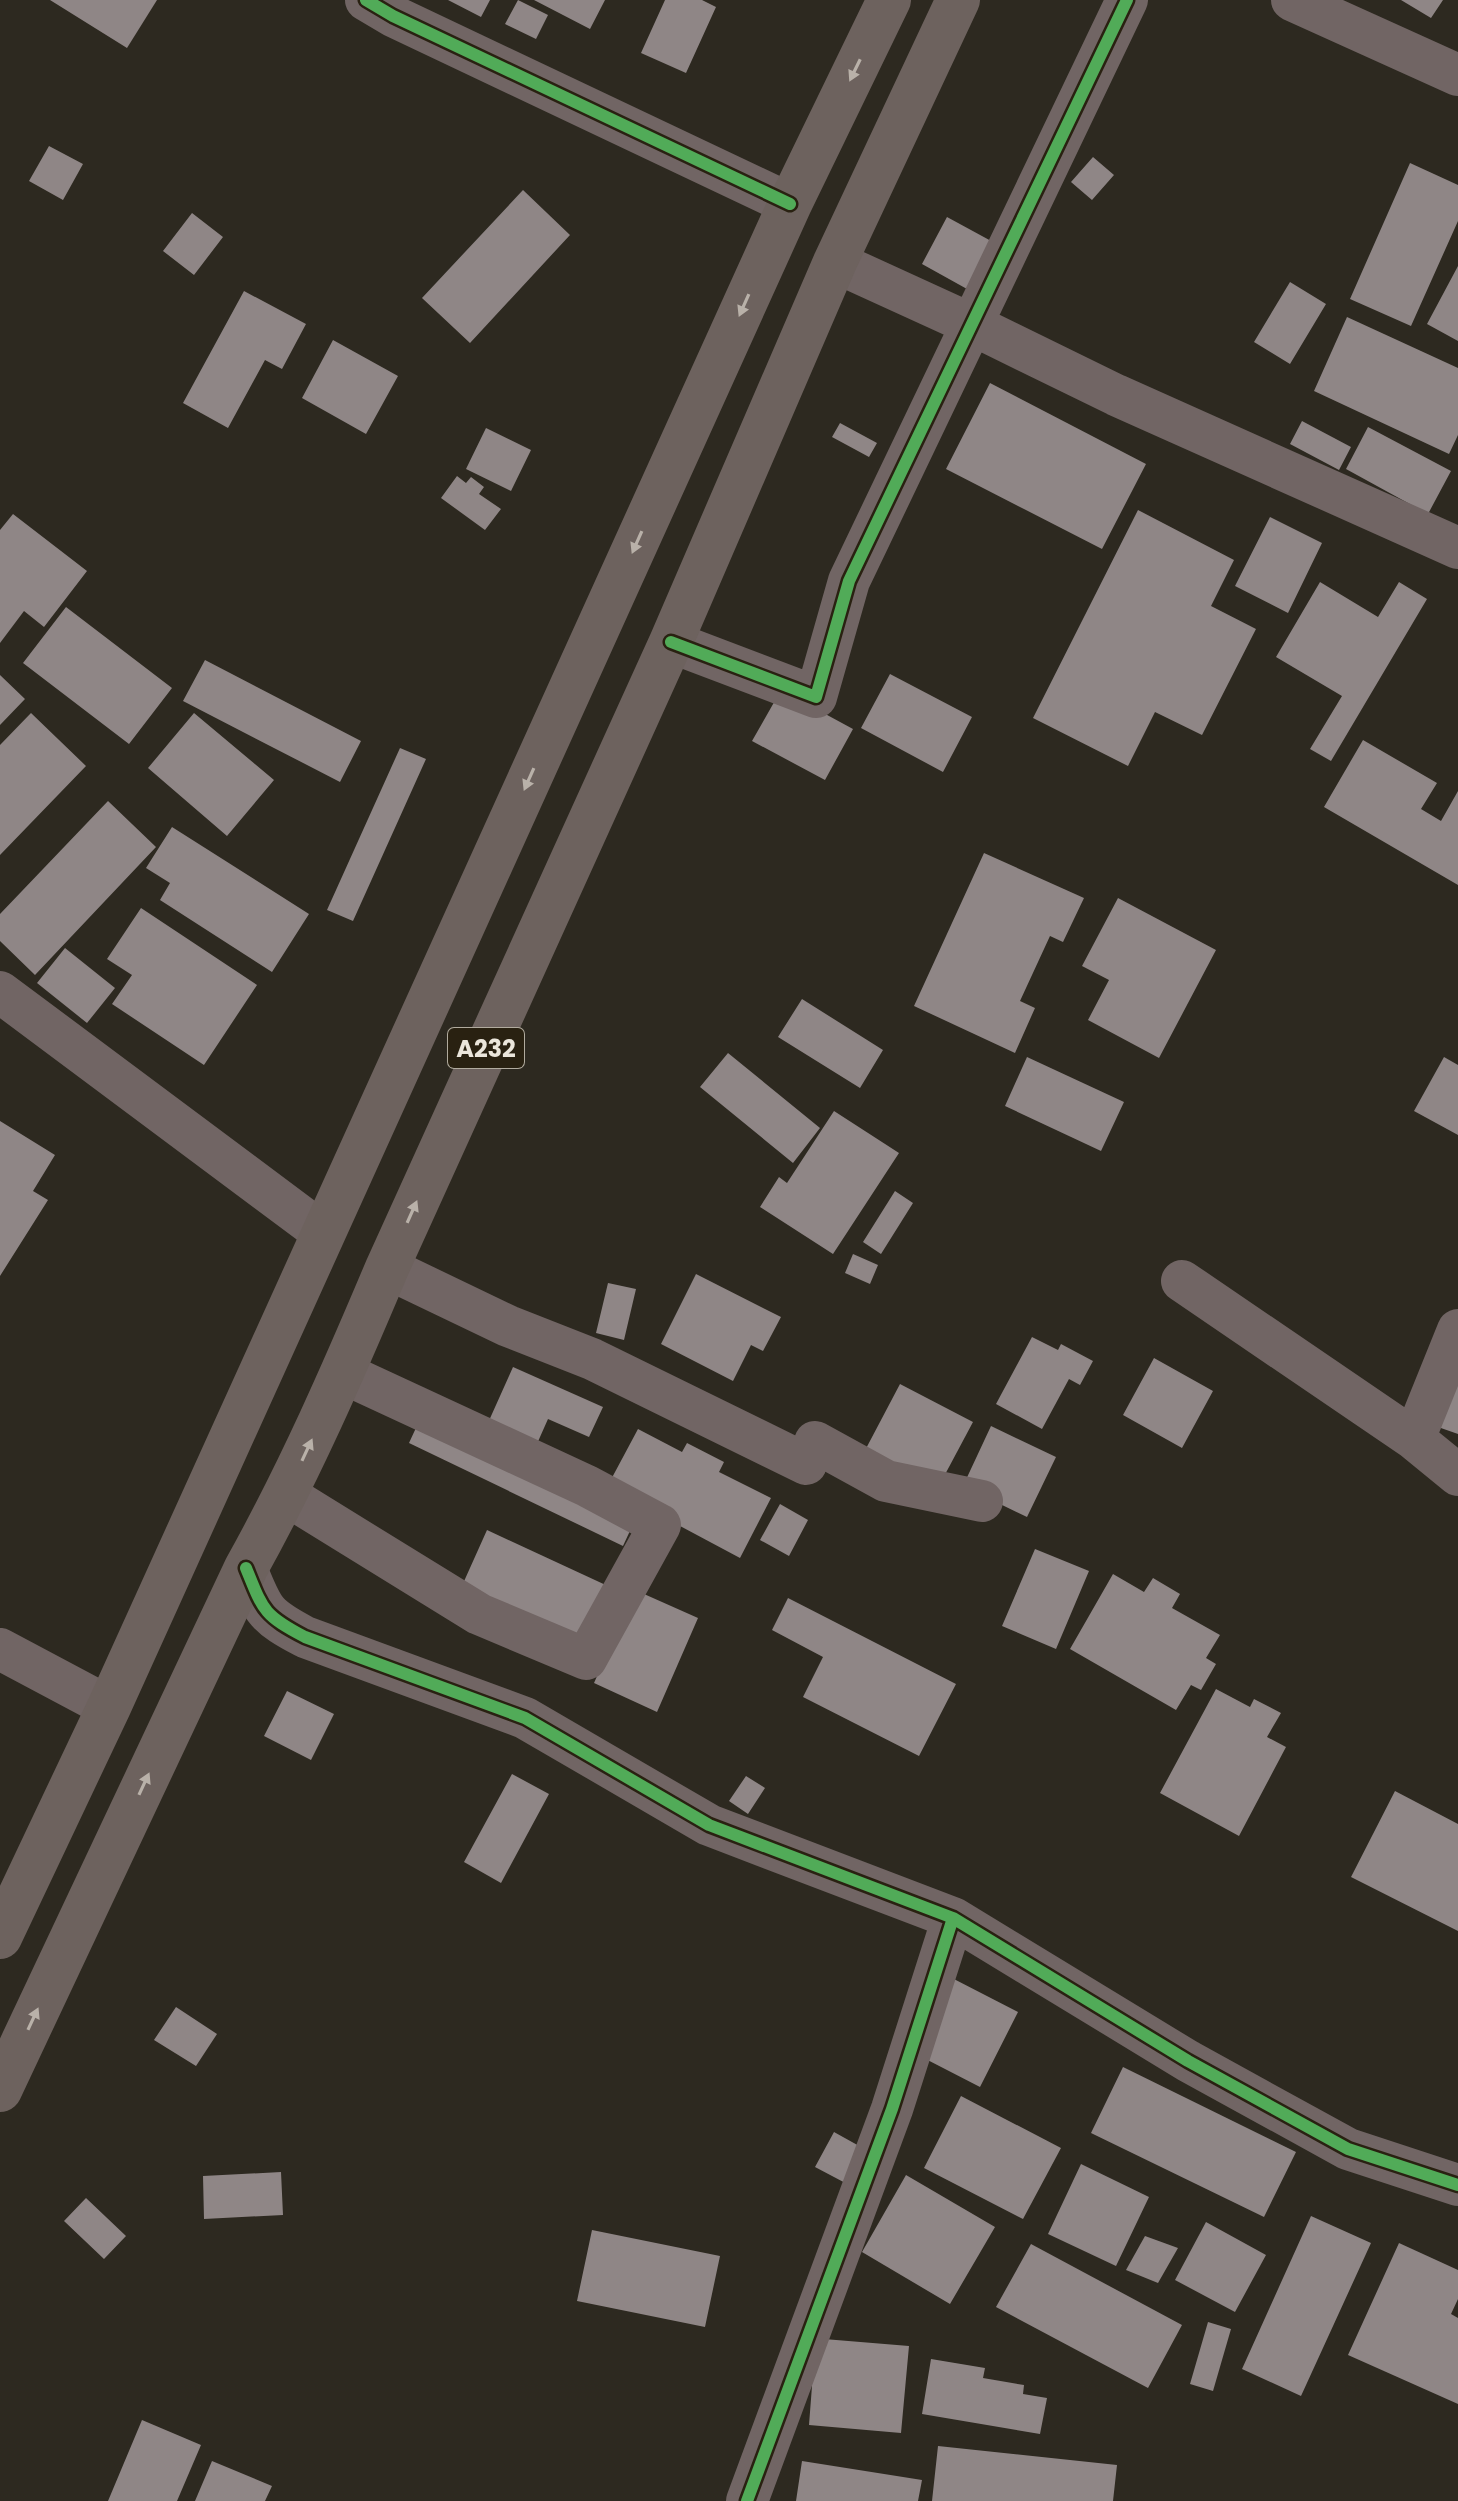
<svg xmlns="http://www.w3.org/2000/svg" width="1458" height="2501" viewBox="0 0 1458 2501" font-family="Poppins,sans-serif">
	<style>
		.building { fill: #8f8686 }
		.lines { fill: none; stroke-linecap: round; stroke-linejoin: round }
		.minor { stroke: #716564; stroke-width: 42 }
		.highway { stroke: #6d625e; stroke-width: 44 }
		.cycleway-casing { stroke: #292111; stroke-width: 17 }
		.cycleway { stroke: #51ab58; stroke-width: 12 }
		.oneway { fill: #b9b1a9 }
		.labels { text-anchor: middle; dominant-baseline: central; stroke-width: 8; stroke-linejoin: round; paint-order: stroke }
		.shield { fill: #292111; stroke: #b1ab9e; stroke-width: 2 }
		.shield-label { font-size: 24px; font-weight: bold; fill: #ebe6db }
	</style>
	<rect width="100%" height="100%" fill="#2d2920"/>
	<path class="building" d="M50,0H157L127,48Z
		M448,0H490L481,17Z
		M518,0L548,15L536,39L505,24Z
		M534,0H605L590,29Z
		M665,0H702L716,7L686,73L641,53Z
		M1401,0H1443L1431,18Z
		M49,146L83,164L63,200L29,181Z
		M1093,157L1114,175L1092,200L1071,182Z
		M1410,163L1458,185V221L1411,326L1350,299Z
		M523,190L570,235L470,343L422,298Z
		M192,213L223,237L194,275L163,251Z
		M947,217L993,242L967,289L922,264Z
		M1458,266V341L1427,324Z
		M1290,282L1326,304L1290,364L1254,342Z
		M244,291L306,324L282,369L265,360L228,428L183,403Z
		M1347,317L1458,368V435L1449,454L1314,391Z
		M333,340L398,376L366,434L302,398Z
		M990,383L1146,464L1102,549L946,469Z
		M1302,421L1351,447L1339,470L1290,444Z
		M840,423L877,443L869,457L832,437Z
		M1368,427L1451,471L1428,514L1346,469Z
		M486,428L531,450L511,491L466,469Z
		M457,476L466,483L471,477L484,487L479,494L501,509L485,530L441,498Z
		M1138,510L1234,560L1211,606L1256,629L1202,735L1155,712L1128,766L1033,718Z
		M13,514L87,571L44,627L24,611L0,643V530Z
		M1270,517L1322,543L1288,613L1235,586Z
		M1320,582L1378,617L1399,582L1427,599L1331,761L1310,749L1342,696L1276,657Z
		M66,607L172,688L129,744L23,663Z
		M205,660L361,741L340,782L183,701Z
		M890,674L972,717L943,772L861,728Z
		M0,675L25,699L0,725Z
		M781,690L853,729L825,780L752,741Z
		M31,713L86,766L0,855V745Z
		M194,713L274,780L227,836L148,768Z
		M1363,740L1437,783L1421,809L1441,821L1458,791V885L1324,807Z
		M400,748L426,759L353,921L327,910Z
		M108,801L156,847L35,975L0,941V914Z
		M172,827L309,914L272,972L160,900L170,883L146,868Z
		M984,853L1084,898L1063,942L1050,936L1020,1001L1035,1008L1015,1053L914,1006Z
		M1118,898L1216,950L1159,1058L1088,1020L1109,980L1082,966Z
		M141,908L257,985L204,1065L112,1004L132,975L107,959Z
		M65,948L115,988L87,1023L37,983Z
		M802,999L883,1050L860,1088L778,1037Z
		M728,1053L820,1128L793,1163L700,1087Z
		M1027,1057L1124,1102L1101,1151L1005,1106Z
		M1444,1057L1458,1065V1135L1414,1111Z
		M834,1111L899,1153L833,1254L760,1207L779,1177L787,1183Z
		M0,1121L55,1155L33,1191L48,1200L0,1276Z
		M895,1191L913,1203L881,1254L863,1242Z
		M853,1254L878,1265L870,1284L845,1273Z
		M696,1274L781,1317L763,1351L751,1345L733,1381L661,1344Z
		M608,1283L636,1289L624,1340L596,1333Z
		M1032,1337L1058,1350L1061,1344L1093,1361L1080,1385L1069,1379L1042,1429L996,1404Z
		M1154,1358L1213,1391L1182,1448L1123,1415Z
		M513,1367L603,1407L589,1437L548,1419L532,1455L483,1434Z
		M1458,1377V1434L1438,1427Z
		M900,1384L973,1422L933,1497L861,1458Z
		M421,1417L635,1520L623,1546L409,1443Z
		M991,1426L1056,1457L1027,1517L963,1486Z
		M638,1429L682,1452L687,1443L724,1462L719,1472L771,1498L740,1558L607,1487Z
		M780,1504L808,1520L789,1556L760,1540Z
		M487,1530L610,1587L584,1644L461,1588Z
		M1035,1549L1089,1571L1056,1649L1002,1626Z
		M1113,1574L1144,1592L1153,1578L1180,1594L1172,1608L1220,1635L1206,1658L1216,1664L1201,1690L1191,1685L1176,1710L1070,1649Z
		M635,1590L698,1618L657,1712L594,1683Z
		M788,1598L956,1684L919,1756L803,1697L823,1657L772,1630Z
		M1216,1689L1250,1707L1254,1699L1281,1713L1267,1737L1286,1747L1239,1836L1160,1793Z
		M287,1691L334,1714L311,1760L264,1736Z
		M512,1774L549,1794L501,1883L464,1862Z
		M746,1776L765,1788L748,1814L729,1801Z
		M1395,1791L1458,1824V1931L1351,1877Z
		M950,1977L1018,2012L980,2087L912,2052Z
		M176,2007L217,2034L196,2066L154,2040Z
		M1123,2067L1296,2152L1264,2217L1091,2133Z
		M961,2096L1061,2148L1023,2219L924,2168Z
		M834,2132L870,2152L851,2186L815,2167Z
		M1081,2164L1149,2197L1116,2266L1048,2234Z
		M281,2172L283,2215L204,2219L203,2176Z
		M906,2175L995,2227L950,2304L862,2252Z
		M86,2198L126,2236L104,2259L64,2221Z
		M1311,2216L1371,2243L1301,2396L1242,2369Z
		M1206,2222L1266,2255L1235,2312L1175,2280Z
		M592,2230L720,2256L705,2327L577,2301Z
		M1145,2236L1178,2248L1158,2283L1126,2270Z
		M1399,2243L1458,2270V2299L1451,2314L1458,2318V2404L1348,2355Z
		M1031,2244L1182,2325L1148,2388L996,2307Z
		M1208,2322L1231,2329L1213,2391L1190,2384Z
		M824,2339L909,2346L901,2433L809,2425L812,2386L803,2385Z
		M931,2359L985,2368L983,2378L1024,2385L1023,2394L1047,2398L1040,2434L922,2414Z
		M142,2420L201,2445L177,2501H108Z
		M938,2446L1117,2465L1113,2501H932Z
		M212,2461L272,2486L265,2501H195Z
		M802,2461L922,2480L918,2501H796Z"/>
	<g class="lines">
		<path class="minor" d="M366,0L393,16L790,204
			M1292,0L1458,75
			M835,262L973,325L1116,395L1458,548
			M671,642L816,697L849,581L1127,0
			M0,992L323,1233
			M387,1268L508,1326L592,1359L806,1464
			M1182,1281L1414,1439L1458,1475
			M1414,1439L1458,1330
			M815,1442L886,1481L982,1501
			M286,1495L479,1614L586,1659L660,1525L587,1486L343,1373
			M246,1568C263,1610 263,1615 305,1637L525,1718L709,1825L953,1918L1188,2061L1348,2149L1458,2185
			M0,1649L109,1707
			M747,2501L892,2109L953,1918"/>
		<path class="highway" d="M0,1937L109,1707L790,204L889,0
			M0,2090L246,1568C300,1471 344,1370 387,1268L671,642L835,262L958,0"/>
		<g class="cycleway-casing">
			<path id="cycleway" d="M366,0L393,16L790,204
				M671,642L816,697L849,581L1127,0
				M246,1568C263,1610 263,1615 305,1637L525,1718L709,1825L953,1918L1188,2061L1348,2149L1458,2185
				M747,2501L892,2109L953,1918"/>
		</g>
		<use href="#cycleway" class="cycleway"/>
	</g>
	<defs><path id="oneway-solid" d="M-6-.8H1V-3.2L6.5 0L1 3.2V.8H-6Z" transform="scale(2)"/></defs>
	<g class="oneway">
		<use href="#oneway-solid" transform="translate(855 70) rotate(116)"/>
		<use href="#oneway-solid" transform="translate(744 305) rotate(114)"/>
		<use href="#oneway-solid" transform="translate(637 542) rotate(114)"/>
		<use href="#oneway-solid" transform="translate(529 779) rotate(114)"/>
		<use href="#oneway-solid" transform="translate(412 1212) rotate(-66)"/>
		<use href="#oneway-solid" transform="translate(307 1450) rotate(-65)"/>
		<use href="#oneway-solid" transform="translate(144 1784) rotate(-65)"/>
		<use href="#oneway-solid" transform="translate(33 2019) rotate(-65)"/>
	</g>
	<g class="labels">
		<rect class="shield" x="448" y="1028" width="76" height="40" rx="6"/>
		<g class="shield-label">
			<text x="486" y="1048">A232</text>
		</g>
	</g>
</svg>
